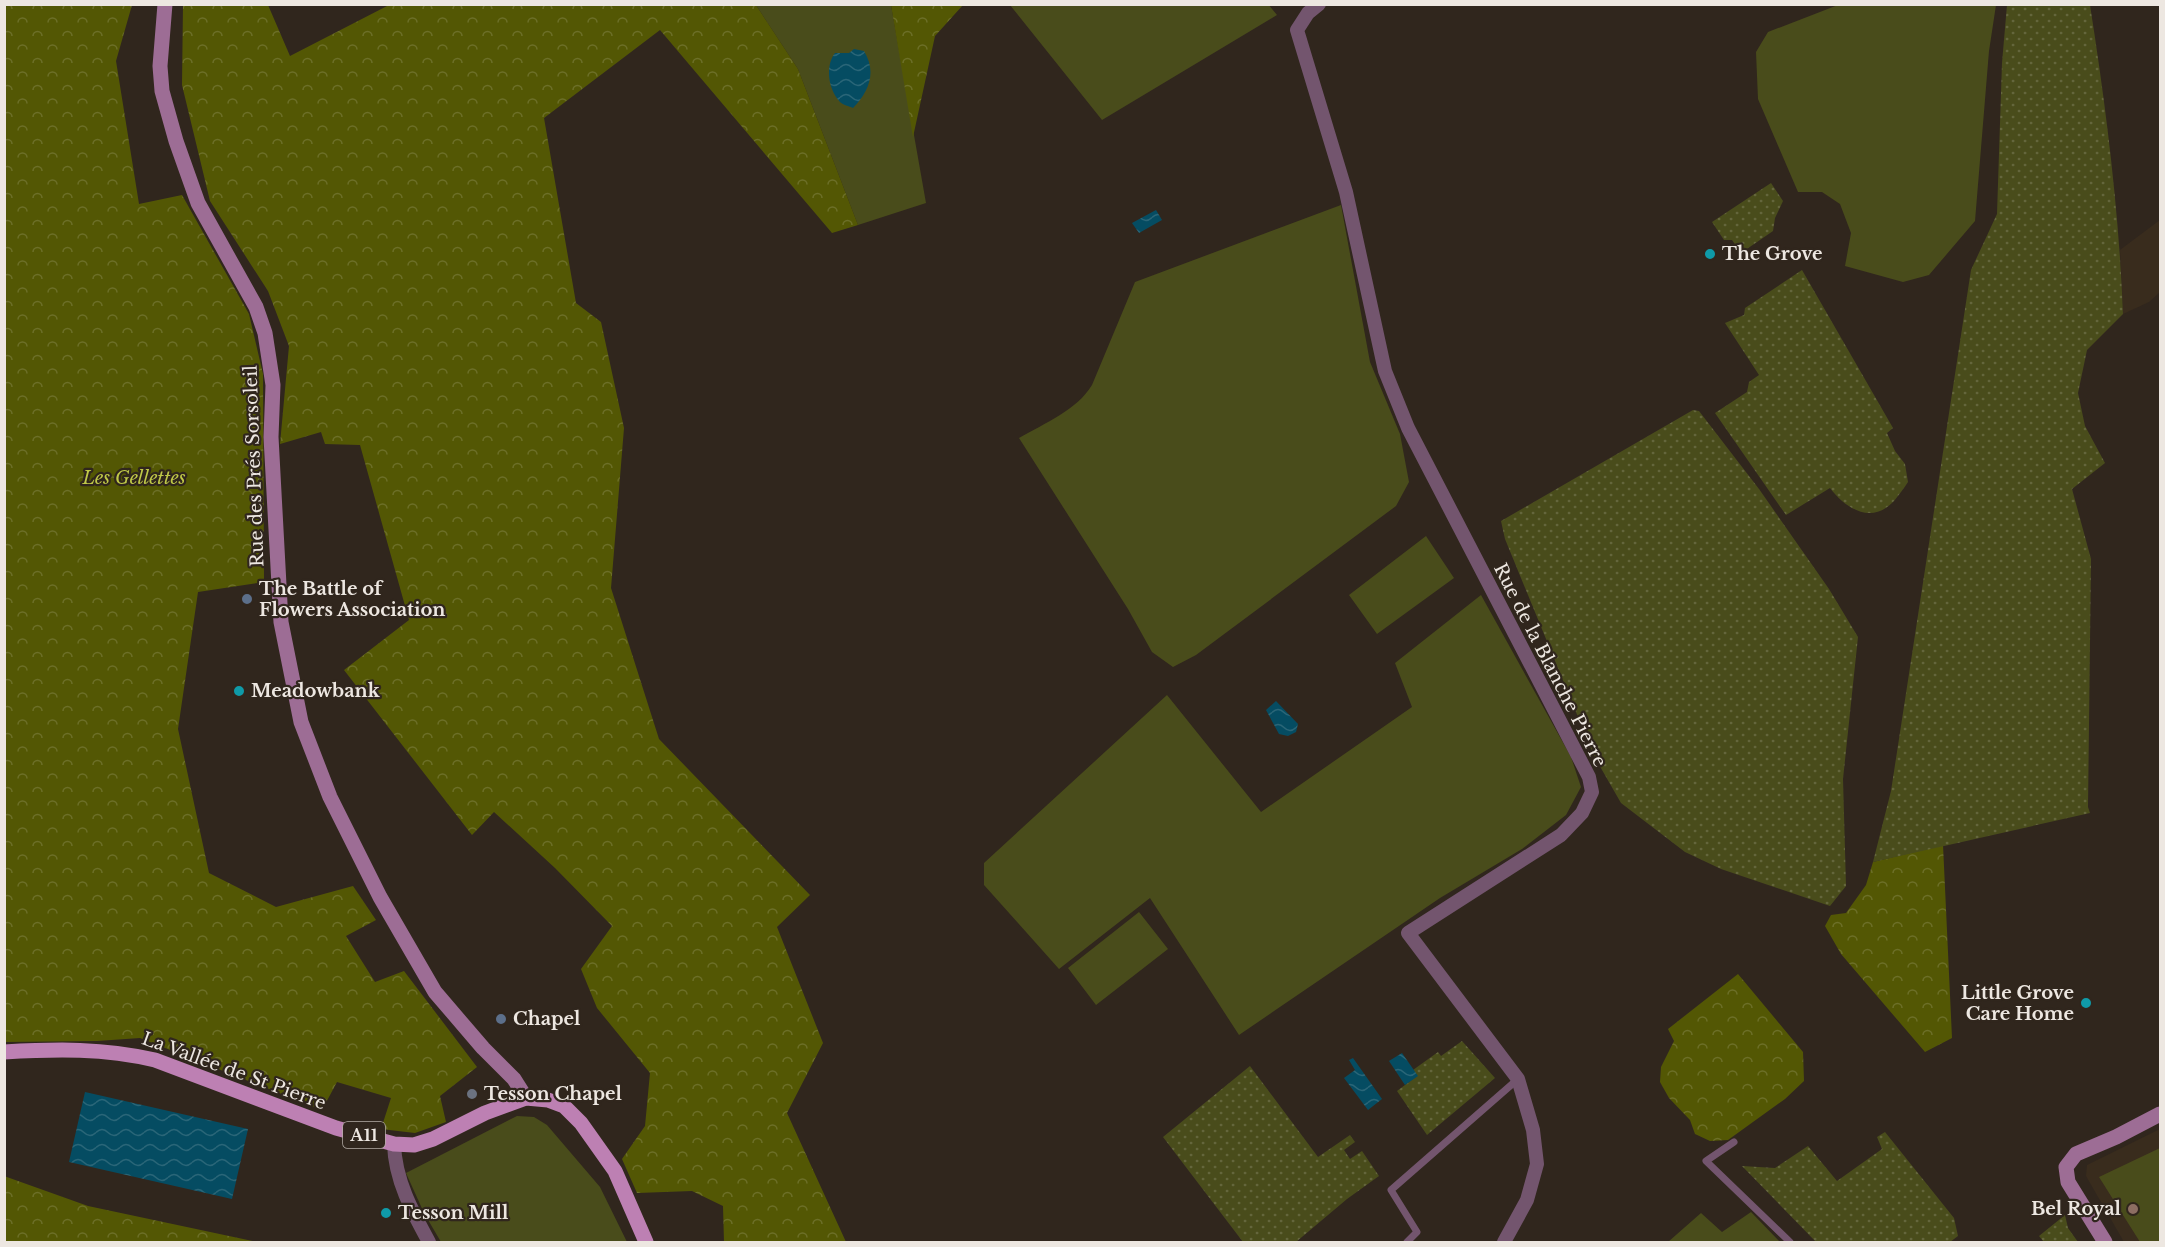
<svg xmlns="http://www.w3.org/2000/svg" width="2165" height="1247" viewBox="0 0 2165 1247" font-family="'Libre Baskerville',serif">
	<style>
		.built { fill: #392c1d }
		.green { fill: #494c1b }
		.forest { fill: url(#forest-crowns) }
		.garden { fill: url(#garden-dots) }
		.water { fill: url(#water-waves) }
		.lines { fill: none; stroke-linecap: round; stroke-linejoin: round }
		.service { stroke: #73556e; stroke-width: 7 }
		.minor { stroke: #73556e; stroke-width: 14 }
		.secondary { stroke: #9d6d95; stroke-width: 15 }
		.primary { stroke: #bd80b3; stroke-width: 15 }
		.culture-dot { fill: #0f9aa8; stroke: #30261d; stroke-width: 2 }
		.service-dot { fill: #5c6f8a; stroke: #30261d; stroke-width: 2 }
		.worship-dot { fill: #6b7280; stroke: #30261d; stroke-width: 2 }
		.education-dot { fill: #8d6e63; stroke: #30261d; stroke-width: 2 }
		.labels { text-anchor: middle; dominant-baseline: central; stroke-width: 4.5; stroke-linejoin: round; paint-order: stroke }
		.shield { fill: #30261d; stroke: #b4ada6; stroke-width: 1.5 }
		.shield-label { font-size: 16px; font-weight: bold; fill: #ede7e1 }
		.poi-label { font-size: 18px; font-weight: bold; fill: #ede7e1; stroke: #30261d; text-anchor: start }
		.street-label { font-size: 18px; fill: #ede7e1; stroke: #30261d }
		.park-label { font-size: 18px; font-style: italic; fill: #c0c948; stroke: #30261d }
	</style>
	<defs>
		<pattern id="forest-crowns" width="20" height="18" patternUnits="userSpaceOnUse" patternTransform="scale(1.5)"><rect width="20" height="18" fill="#535704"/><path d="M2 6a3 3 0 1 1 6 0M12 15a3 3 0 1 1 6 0" fill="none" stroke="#6c6f28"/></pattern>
		<pattern id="garden-dots" width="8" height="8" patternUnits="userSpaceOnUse" patternTransform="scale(1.5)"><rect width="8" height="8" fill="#494c1b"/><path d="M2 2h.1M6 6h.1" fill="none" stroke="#64663c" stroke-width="1.8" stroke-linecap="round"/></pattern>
		<pattern id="water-waves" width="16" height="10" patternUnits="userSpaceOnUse" patternTransform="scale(1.5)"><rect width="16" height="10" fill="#054c62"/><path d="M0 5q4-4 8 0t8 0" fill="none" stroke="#2a6678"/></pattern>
	</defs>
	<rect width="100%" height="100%" fill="#30261d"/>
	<path class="built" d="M2160,220V292L2149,302L2123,314L2120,250Z
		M2160,1129V1242H2124L2086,1176L2087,1165Z"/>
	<path class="green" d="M1268,4L1277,15L1102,120L1010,5Z
		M756,5H891L926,203L858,225L798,69Z
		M1838,5H1996L1989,51L1975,221L1929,275L1903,282L1845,266L1851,233L1840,204L1822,192H1798L1758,99L1756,52L1768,32Z
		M1341,205L1370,362L1400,434L1409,482L1396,506L1196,655L1173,667L1152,652L1128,609L1019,438C1045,423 1077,410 1092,385L1135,282Z
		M1426,536L1454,578L1377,634L1349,595Z
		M1481,595L1571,757L1581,787L1566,815L1522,849L1440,898L1239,1035L1150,898L1059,969L984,885V863L1167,695L1261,812L1412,707L1395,663Z
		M1139,912L1168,949L1096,1005L1068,968Z
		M517,1116L534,1117L547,1125L600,1187L627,1242H441L424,1213L406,1173Z
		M2160,1148V1242H2140L2099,1177Z
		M1751,1212L1780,1242H1668L1701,1213L1722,1232Z"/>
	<path class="forest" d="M4,5H132L116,61L139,204L182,195L249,314L263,374L264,582L198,592L178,729L209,873L276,907L353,886L376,920L346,936L375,982L404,971L477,1067L440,1096L446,1122L415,1133L381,1129L391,1098L337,1082L322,1110L140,1038L97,1041L5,1042Z
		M183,5H268L290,56L389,5H756L798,69L858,225L832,233L660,30L544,118L576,303L601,322L624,428L611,588L659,739L810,895L777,927L823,1043L787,1113L846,1242H724L723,1206L692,1191L637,1193L622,1159L645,1126L650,1073L597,1008L581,969L612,926L555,868L494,812L472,835L344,670L409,620L360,445L325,444L321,432L280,444L289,346L268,291L210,201L182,85Z
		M891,5H963L935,36L913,137Z
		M1943,845L1952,1038L1925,1052L1841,954L1825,926L1831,915L1846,913L1866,885L1873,862Z
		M1738,974L1803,1052L1804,1081L1785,1099L1728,1140L1710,1141L1695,1134L1690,1120L1669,1098L1660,1082L1661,1067L1674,1041L1668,1029Z
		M4,1176L88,1206L257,1242H5Z"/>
	<path class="garden" d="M2007,5H2090C2106,107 2119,210 2123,314L2087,350L2078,393L2085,426L2105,463L2072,489L2091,559L2088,807L2090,813L1873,862L1891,791L1971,270L1997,214L2002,63Z
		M1771,183L1783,201L1775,218L1773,231L1741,253L1732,240H1724L1712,222Z
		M1802,270L1893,428L1887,433L1895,451L1905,464L1908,482C1904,488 1899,495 1894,501C1872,525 1846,509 1830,488L1786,515L1715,413L1747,392L1749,382L1759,375L1725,323L1744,315L1745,308Z
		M1693,410L1699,411L1759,489L1829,589L1858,637L1843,779L1846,886L1830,906L1721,869L1685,852L1621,803L1594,756L1505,539L1501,521Z
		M1462,1041L1495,1078L1427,1135L1397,1091L1417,1076L1413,1070L1438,1052L1441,1056Z
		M1250,1066L1318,1157L1350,1135L1355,1142L1344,1150L1350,1159L1362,1151L1379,1176L1347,1199L1296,1242H1243L1163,1137Z
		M1885,1132L1954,1218L1958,1236L1950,1242H1816L1742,1166L1775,1168L1808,1146L1837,1181L1882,1149L1877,1137Z
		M2065,1215L2068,1228L2078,1242H2044L2039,1236Z"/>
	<path class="water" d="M854,49L864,51C877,72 869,92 853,108C849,106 843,105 840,102C828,89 825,66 835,53H849Z
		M1156,210L1162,220L1139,233L1132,223Z
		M1276,701L1298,724L1296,732L1288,736L1279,734L1266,710Z
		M1402,1053L1418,1076L1405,1085L1389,1061Z
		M1353,1058L1382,1099L1368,1110L1344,1078L1355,1070L1349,1060Z
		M85,1092L248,1129L232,1199L69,1162Z"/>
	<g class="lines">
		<path class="service" d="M1734,1142L1706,1161L1790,1242
			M1407,1242L1417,1232L1391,1190L1518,1079"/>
		<path class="minor" d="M1319,4L1308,13L1297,30L1346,192L1385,371L1408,428L1589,777L1592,792L1582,813L1561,835L1408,933L1518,1079L1533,1130L1537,1164L1527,1200L1504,1242
			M394,1144C395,1180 412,1211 429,1242"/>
		<path class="secondary" d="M165,4L160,66L162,91L176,141L198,203L256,307L265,333L273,385L271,437L281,622L301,722L330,797L380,897L435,992L483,1048L514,1079L526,1098
			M2105,1242L2068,1182L2066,1167L2076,1154L2116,1137L2160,1114"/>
		<path class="primary" d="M4,1052C57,1049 103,1048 155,1060L336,1128L394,1144L414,1145L433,1139L485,1113L526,1098L548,1100L564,1106L581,1123L615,1171L646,1242"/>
	</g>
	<g class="culture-dot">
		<circle cx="1710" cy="254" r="6"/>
		<circle cx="239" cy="691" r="6"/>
		<circle cx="2086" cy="1003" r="6"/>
		<circle cx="386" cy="1213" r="6"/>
	</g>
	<g class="service-dot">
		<circle cx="247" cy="599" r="6"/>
		<circle cx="501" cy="1019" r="6"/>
	</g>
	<circle class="worship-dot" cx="472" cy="1094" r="6"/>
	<circle class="education-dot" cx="2133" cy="1209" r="6"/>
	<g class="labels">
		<rect class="shield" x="343" y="1122" width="42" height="26" rx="4.5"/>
		<g class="shield-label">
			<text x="364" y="1135">A11</text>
		</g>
		<g class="poi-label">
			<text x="1722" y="254">The Grove</text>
			<text x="259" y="589">The Battle of<tspan x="259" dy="21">Flowers Association</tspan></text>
			<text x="251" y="691">Meadowbank</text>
			<text x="2074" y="993" text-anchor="end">Little Grove<tspan x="2074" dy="21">Care Home</tspan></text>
			<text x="513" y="1019">Chapel</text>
			<text x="484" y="1094">Tesson Chapel</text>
			<text x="2121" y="1209" text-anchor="end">Bel Royal</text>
			<text x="398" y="1213">Tesson Mill</text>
		</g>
		<g class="street-label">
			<text transform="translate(254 466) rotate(-92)">Rue des Prés Sorsoleil</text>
			<text transform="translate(1550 665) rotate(63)">Rue de la Blanche Pierre</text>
			<text transform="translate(234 1071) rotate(20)">La Vallée de St Pierre</text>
		</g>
		<g class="park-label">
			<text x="134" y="478">Les Gellettes</text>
		</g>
	</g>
	<rect width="2165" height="1247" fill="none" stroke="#ede7e1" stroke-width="12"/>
</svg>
